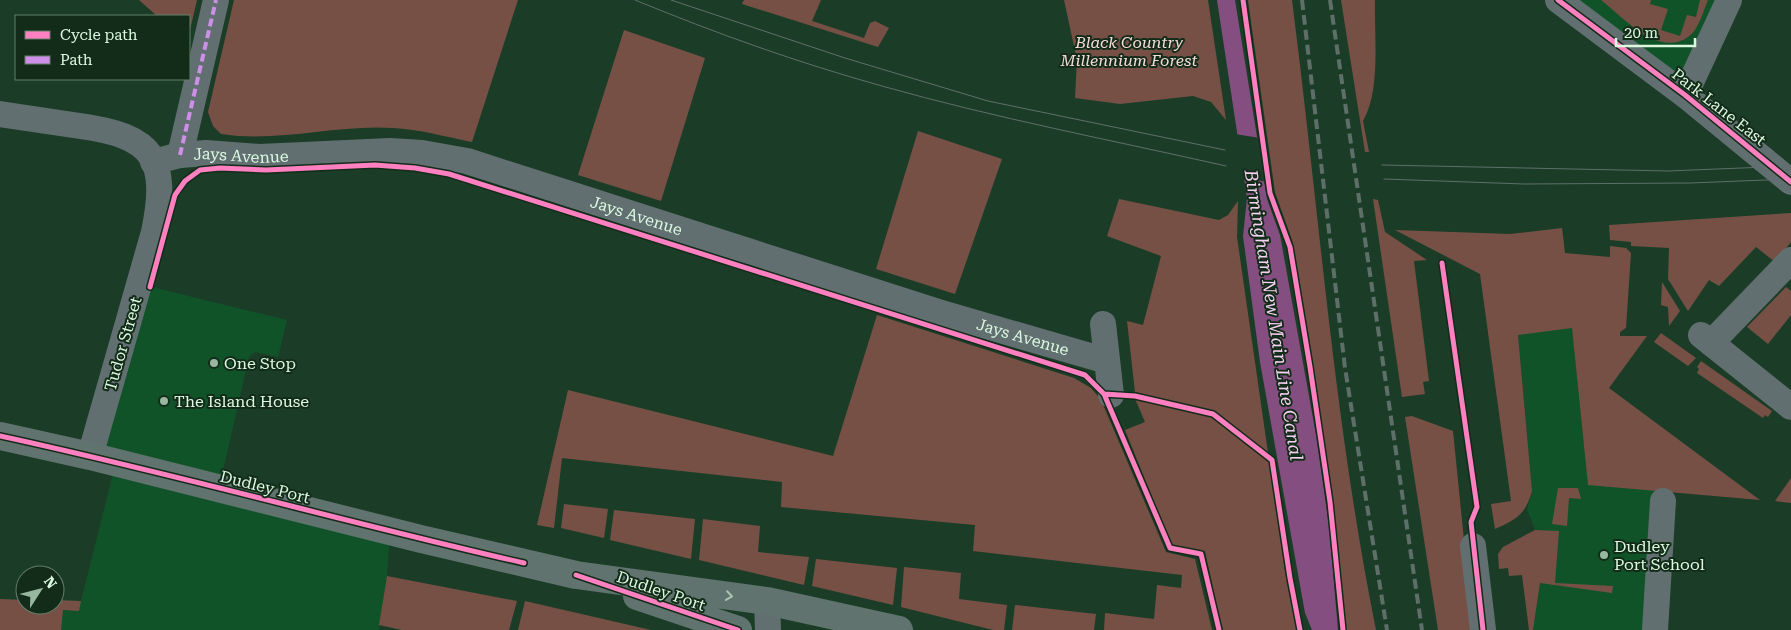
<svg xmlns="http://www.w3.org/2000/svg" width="1791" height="630" viewBox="0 0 1791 630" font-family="'Roboto Serif',serif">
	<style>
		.built { fill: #115329 }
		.green { fill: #775045 }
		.water { fill: #844e80 }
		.pier { fill: #1b3d27 }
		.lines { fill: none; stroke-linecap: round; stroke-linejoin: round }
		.minor { stroke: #626f71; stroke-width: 26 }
		.highway { stroke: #61736f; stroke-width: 28 }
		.tram { stroke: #5e6f6a; stroke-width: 1 }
		.rail { stroke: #5e6f6a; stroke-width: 4; stroke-dasharray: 10 5; stroke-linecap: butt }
		.minor-bridge { stroke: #626f71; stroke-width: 26 }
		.quiet { stroke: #ce8fe9; stroke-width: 4; stroke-dasharray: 8 4; stroke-linecap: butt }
		.cycleway-casing { stroke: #132c19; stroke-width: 8 }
		.cycleway { stroke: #ff80c0; stroke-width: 5 }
		.oneway { stroke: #aac3b3 }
		.poi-dot { fill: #98b79f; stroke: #132c19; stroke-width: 2 }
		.labels { text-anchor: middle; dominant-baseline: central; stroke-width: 4; stroke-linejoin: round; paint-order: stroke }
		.park-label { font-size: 16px; font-style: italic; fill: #f6ddd9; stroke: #132c19 }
		.street-label { font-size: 16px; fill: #dbf9e0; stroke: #132c19 }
		.poi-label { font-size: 16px; fill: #dbf9e0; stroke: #132c19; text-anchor: start }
		.water-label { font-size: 18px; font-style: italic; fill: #f5d2f1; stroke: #132c19 }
	</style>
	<rect width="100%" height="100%" fill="#1b3d27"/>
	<path class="built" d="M1558,0H1729L1685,95Z
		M1562,228L1588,484L1654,490L1649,573V630H1533L1540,583L1535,530L1527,509L1532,491L1518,334Z
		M156,288L287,320L278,357L255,352L249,357L219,488L390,531L387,576L379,630H0V599L25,600V605H55V600L81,601L116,462L90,456L139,289Z"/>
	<path class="green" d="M139,0H197L189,34V16H157Z
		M234,0H518L472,142C446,137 419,129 393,128C336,124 279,143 221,134L213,126L208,112Z
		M744,0H821L812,21L864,38L870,23L875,21L889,28L878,47L742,4Z
		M1064,0H1208L1226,120L1211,102L1193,96L1120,104L1075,98L1077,60Z
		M1248,0H1292C1319,210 1334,422 1376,630H1346L1333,501L1311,350L1293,243L1275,192Z
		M1341,0H1375C1374,36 1381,90 1363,121L1369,152H1365Z
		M1601,0H1651L1650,4L1668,9L1661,30L1680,36L1687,15L1696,17L1700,0H1708C1703,11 1699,30 1688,37C1658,58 1623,17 1601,0Z
		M624,30L705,58L661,201L578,175Z
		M918,131L1002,159L955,294L876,269Z
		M1119,199L1219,220L1228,215L1238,201L1237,237L1286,578L1297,630H1222L1205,551L1172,546L1125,430L1145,422L1136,401L1127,321L1143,325L1161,256L1107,236Z
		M1373,199L1378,200L1385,232L1427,260L1414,261L1429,381L1423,382L1425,394L1402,397Z
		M1791,213V242L1775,262L1756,247L1719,286L1709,280L1688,311L1668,279L1669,248L1631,246V242L1610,240L1609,225Z
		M1562,228L1565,253L1610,257V246L1626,248L1631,253L1626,328L1620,332V336H1647L1609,388L1760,500L1588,485L1572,328L1518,335L1532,491C1525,515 1517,519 1495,529L1491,504L1511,501L1480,274L1395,230L1510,234Z
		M1662,282L1680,311L1669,326L1668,307L1661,305Z
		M1786,287L1791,291V315L1768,344L1747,327Z
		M877,315L1074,378L1091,388L1101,400L1166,552L1195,559L1212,630H1104L1105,613L1154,619L1157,585L1181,588L1182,575L973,551L975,525L781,507L782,482L562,458L554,528L537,525L568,390L833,456Z
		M1661,333L1696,358L1688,366L1654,342Z
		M1701,361L1772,411L1768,417L1765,415L1763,418L1697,373L1699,369L1697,367Z
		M1412,416L1453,431L1473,630H1438L1405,417Z
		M1791,478V503L1775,501Z
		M1558,488H1578L1581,499L1569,498L1567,526L1552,524Z
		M564,504L608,509L604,538L561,528Z
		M614,510L695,519L691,559L610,540Z
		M703,519L760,526L758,552L809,557L804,585L699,560Z
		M1535,530L1559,531L1555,583L1613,586L1612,593L1540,583L1533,630H1529L1522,575L1509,576L1508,568L1499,569L1498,554L1503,547Z
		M816,559L897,568L893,605L812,586Z
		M904,567L961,573L959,599L1007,605L1004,630H993L901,607Z
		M387,576L517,601L509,630H402L379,625Z
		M0,599L25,600V605H55V600L81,601L79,611L63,610L61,630H0Z
		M525,601L651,630H518Z
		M1015,605L1096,614L1094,630H1012Z"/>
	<path class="water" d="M1217,0H1235L1267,199L1280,235L1316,435L1329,526L1338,630H1312L1305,613L1260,362L1243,236L1247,198Z"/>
	<path class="pier" d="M1235,134L1260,138L1267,182L1242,177Z"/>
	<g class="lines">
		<g class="minor">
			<path d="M1558,0L1685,95L1763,159"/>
			<path d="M1685,95L1729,0"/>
			<path d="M0,114C27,118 54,122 80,126C154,136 169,159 154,232L90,456"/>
			<path d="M180,155L216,0"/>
			<path id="s1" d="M153,162L180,155L206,153L260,157L390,151L422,153L467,161L938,312L1107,361"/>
			<path d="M1103,324L1111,395"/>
			<path d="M1701,335L1791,407"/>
			<path d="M1711,343L1791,260"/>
			<path d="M1473,546L1483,630"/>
			<path d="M767,601L768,630"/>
			<path d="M1655,630L1663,501"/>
		</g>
		<path class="highway" d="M0,436L90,456L421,539L576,575L767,601L899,630
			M637,596L738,630"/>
		<path class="tram" d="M635,0C715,33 799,63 882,86C995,118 1111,140 1226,166
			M671,0L845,58L988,101L1225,150
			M1382,165L1668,171L1791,166
			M1384,179L1524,184L1690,183L1791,179"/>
		<path class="rail" d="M1302,0L1345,368L1387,630
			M1330,0L1422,630"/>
		<path class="minor-bridge" d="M1763,159L1791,182"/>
		<path class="quiet" d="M180,155L216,0"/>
		<g class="cycleway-casing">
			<path id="cycleway" d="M1243,0L1270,193L1290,247L1310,367L1330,502L1343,630
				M1558,0L1685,95L1791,182
				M1442,263L1477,507L1471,522L1483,630
				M150,287L175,195L185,181L200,170L220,168L266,170L375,165L415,168L449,174L1085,375L1104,394L1170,548L1201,554L1219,630
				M1104,394L1135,396L1213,414L1272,460L1290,578L1300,630
				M0,436C176,474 349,523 524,563
				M576,575L738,630"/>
		</g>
		<use href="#cycleway" class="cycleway"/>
	</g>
	<defs><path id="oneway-chevron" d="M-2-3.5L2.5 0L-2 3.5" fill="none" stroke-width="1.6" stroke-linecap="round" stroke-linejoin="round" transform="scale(1.25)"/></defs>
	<use class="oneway" href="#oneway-chevron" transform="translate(729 596) rotate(8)"/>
	<g class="poi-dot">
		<circle cx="214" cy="363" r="5"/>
		<circle cx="164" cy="401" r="5"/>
		<circle cx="1604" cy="555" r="5"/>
	</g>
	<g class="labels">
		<g class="park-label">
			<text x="1129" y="42">Black Country<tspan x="1129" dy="18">Millennium Forest</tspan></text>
		</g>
		<g class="street-label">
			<text transform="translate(1719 107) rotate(38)">Park Lane East</text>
			<text stroke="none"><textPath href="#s1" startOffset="89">Jays Avenue</textPath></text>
			<text stroke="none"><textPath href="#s1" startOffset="494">Jays Avenue</textPath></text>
			<text stroke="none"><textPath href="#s1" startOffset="899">Jays Avenue</textPath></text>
			<text transform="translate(123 344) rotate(-74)">Tudor Street</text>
			<text transform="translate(265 487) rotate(14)">Dudley Port</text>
			<text transform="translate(661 591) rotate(19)">Dudley Port</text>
		</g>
		<g class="poi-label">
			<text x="224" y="363">One Stop</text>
			<text x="174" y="401">The Island House</text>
			<text x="1614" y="546">Dudley<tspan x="1614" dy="18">Port School</tspan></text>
		</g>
		<g class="water-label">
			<text transform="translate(1274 315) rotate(81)">Birmingham New Main Line Canal</text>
		</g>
	</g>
	<rect x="15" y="15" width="175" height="65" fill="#132c19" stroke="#637e69"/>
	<rect x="25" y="31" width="25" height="8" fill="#ff80c0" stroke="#637e69"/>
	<text x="60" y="40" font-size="15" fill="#dbf9e0">Cycle path</text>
	<rect x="25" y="56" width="25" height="8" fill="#ce8fe9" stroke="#637e69"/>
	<text x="60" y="65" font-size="15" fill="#dbf9e0">Path</text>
	<g transform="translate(40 590) rotate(54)"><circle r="24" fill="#132c19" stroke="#637e69"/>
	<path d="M0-4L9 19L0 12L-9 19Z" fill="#98b79f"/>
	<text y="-8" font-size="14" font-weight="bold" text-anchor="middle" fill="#dbf9e0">N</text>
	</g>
	<path d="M1616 38v8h79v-8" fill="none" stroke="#dbf9e0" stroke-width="2.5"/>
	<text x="1624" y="38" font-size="15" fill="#dbf9e0" stroke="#132c19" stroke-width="4" paint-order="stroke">20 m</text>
</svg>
